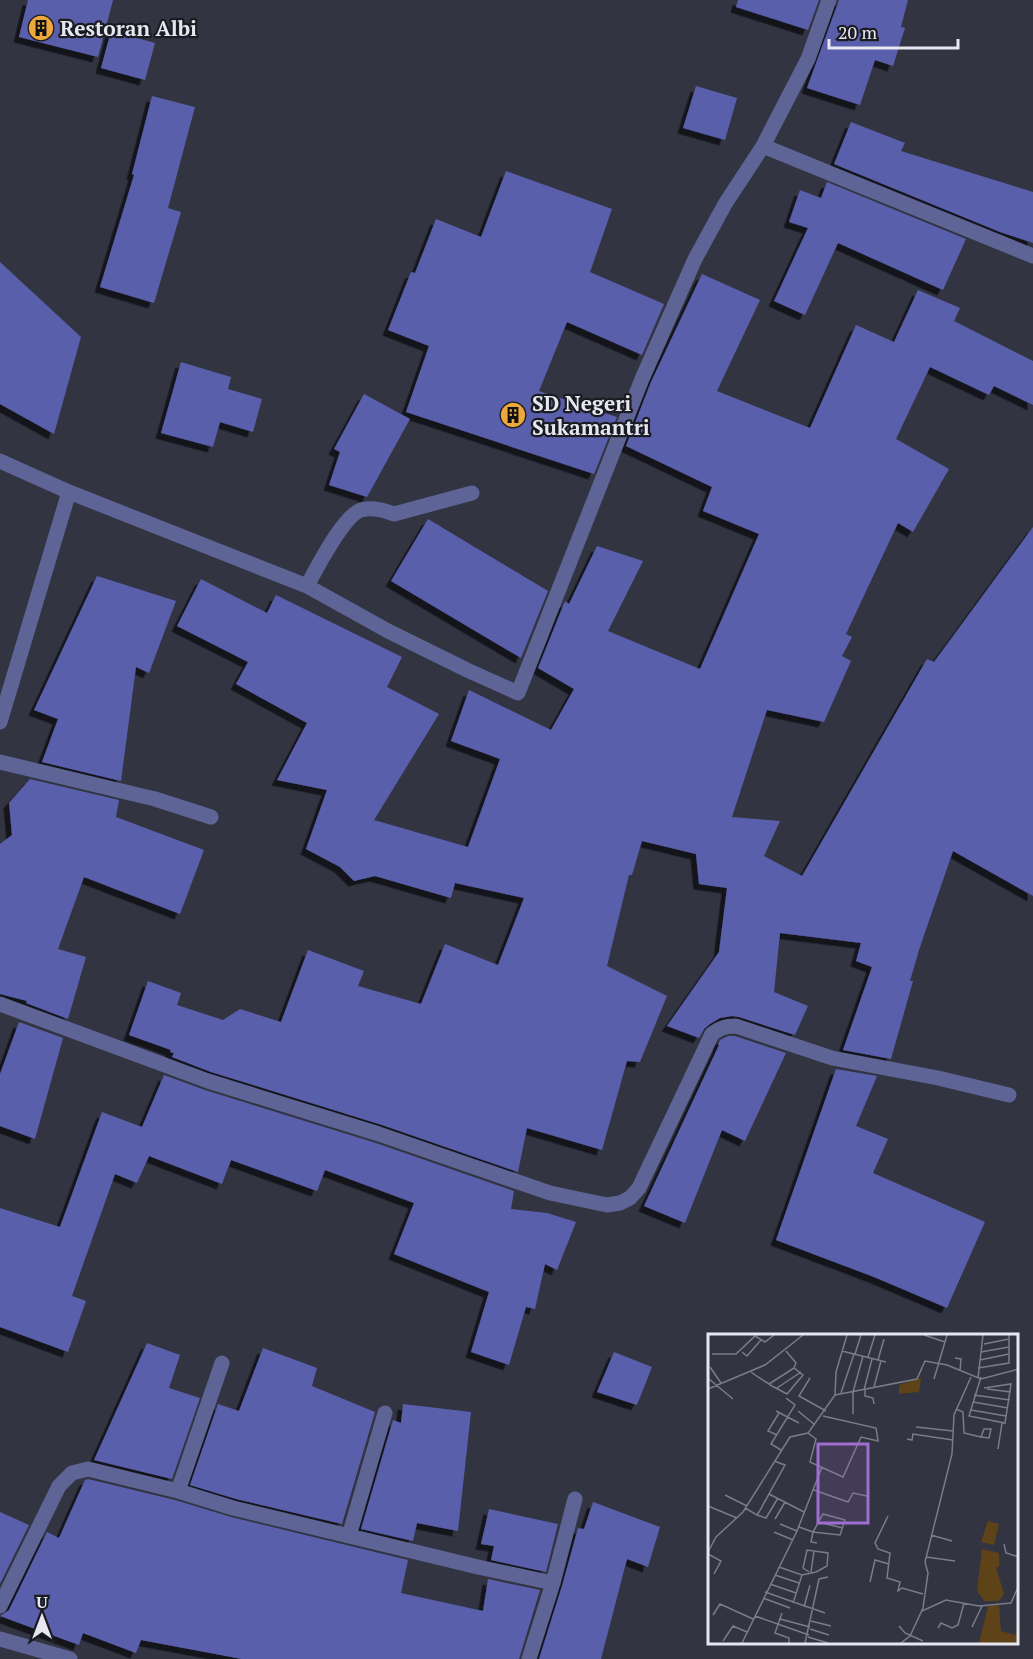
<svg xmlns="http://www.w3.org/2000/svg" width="1033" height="1659" viewBox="0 0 1033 1659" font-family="'PT Serif',serif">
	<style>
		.building { fill: #5a5fab; filter: url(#shadow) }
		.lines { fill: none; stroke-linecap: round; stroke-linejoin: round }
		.minor { stroke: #5f6497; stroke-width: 15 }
		.labels { text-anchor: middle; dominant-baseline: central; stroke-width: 4.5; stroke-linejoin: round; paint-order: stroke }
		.poi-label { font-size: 21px; font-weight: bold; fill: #e6e7f0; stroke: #1b1c22; text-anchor: start }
		.inset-road { fill: none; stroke: #7a7c88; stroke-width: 1.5 }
		.view { fill: #a06dd0; fill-opacity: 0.15; stroke: #a06dd0; stroke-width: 3 }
		.inset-edge { fill: none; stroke: #e6e7f0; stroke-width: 3 }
	</style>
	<defs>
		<filter id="shadow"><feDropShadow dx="-5.5" dy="5.5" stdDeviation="0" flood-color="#0009"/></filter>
	</defs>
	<rect width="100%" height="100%" fill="#323442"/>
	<path class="building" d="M28,0H113L98,57L19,37Z
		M738,0H819L808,30L736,7Z
		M839,0H908L901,27L905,28L893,66L875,60L860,105L807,88Z
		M111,31L155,43L145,80L101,68Z
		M696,86L737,98L725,140L683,128Z
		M152,96L195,107L168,208L181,212L154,303L100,287L134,175L132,174Z
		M851,122L905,143L901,151L1033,192V243L1000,232L834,164Z
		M506,171L612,209L590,272L664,304L642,355L567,322L539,391L617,417L594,474L406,412L429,346L388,330L411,272L415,273L436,219L481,237Z
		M827,182L966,239L943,290L838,243L805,315L774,301L808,228L789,222L800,190L821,198Z
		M0,262L81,337L54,434L0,404Z
		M702,274L760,300L717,391L810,428L856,325L894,342L918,290L960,308L954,321L1033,361V405L994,386L989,395L930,367L896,439L949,469L913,532L898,523L846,634L852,637L842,656L851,661L824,722L767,710L732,817L780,821L764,856L802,876L927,659L934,662L1033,527V896L953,851L919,950L910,981H913L891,1059L843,1050L872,967L856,961L861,943L780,933L774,992L808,1006L795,1035L739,1017L732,1016L720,1018L710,1024L704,1029L699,1038L667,1026L719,952L727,888L699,884L696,854L642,841L632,875H629L607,966L667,996L640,1062L627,1061L602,1150L527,1128L518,1172L382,1125L211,1072L172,1057L174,1053L170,1052L171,1050L129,1035L148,981L181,993L177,1005L223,1020L240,1009L281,1022L308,950L364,971L358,986L421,1004L445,944L498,965L524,898L455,883L451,898L375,876L354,881L340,867L306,849L327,790L277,780L307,723L236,684L248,662L177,626L201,579L267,613L276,595L402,657L387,687L439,714L374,820L468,847L500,759L451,741L469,690L551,730L574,689L538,668L565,601L569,604L597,546L643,561L608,631L700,669L759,534L703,511L712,487L626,446L651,382Z
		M181,362L231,377L228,389L262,399L253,432L220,422L213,447L161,433Z
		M364,394L410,419L367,497L329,485L340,452L334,449Z
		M428,519L548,591L521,658L391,581Z
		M97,576L176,601L149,673L136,667L121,781L42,762L58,719L34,710Z
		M30,779L119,800L116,817L204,850L180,914L84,877L58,949L86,957L68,1019L26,1003L27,1001L0,994V844L12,835L9,803Z
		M19,1022L63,1038L35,1139L0,1126V1074Z
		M728,1036H735L786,1053L745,1141L722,1130L685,1223L644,1206L719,1045H718L720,1040Z
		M836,1069L877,1076L856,1126L888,1139L873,1173L985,1222L947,1308L874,1277L776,1240Z
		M164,1075L205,1090L376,1143L514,1191L511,1209L547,1213L576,1222L557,1270L545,1264L535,1309L526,1307L509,1365L471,1352L489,1292L394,1254L414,1203L325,1170L317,1191L231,1160L222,1184L149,1156L137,1183L115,1174L72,1296L86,1301L68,1352L0,1327V1208L60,1227L102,1112L142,1127Z
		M147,1343L180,1355L169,1388L200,1398L172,1479L94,1460Z
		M263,1348L317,1368L312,1386L375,1412L342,1524L236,1499L190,1485L218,1404L239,1411Z
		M614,1352L652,1367L637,1405L597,1392Z
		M403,1404L471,1412L458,1531L417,1523L413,1541L361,1529L393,1420L401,1423Z
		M88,1479L175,1500L231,1517L408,1560L401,1593L483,1611L488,1579L540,1590L519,1659H242L141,1640L136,1653L83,1633L79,1645L0,1616L9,1610L47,1532L59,1538L85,1480Z
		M593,1502L660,1527L648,1567L627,1559L601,1659H539L562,1586L578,1528L584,1529Z
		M489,1509L558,1524L546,1572L491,1560L494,1546L481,1544Z
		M0,1512L29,1525L0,1584Z"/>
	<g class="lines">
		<path class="minor" d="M763,146L1033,256
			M0,461L69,492L307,586L388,631L467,670L518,693L642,379L695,259L725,204L763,146L808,59L829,0
			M307,586C317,568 343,516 361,510C373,507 383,510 394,514L472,493
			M0,722L69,492
			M0,762L155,799L211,817
			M0,1004L208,1081L379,1134L550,1193L607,1205L620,1203L630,1198L639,1188L712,1034C720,1028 725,1026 736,1026L832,1058L938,1078L1009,1095
			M178,1491L222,1363
			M349,1536L385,1413
			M553,1583L575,1499
			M0,1606L59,1486L72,1473L88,1469L178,1491L233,1508L478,1567L553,1583L529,1659
			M0,1639L70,1659"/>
	</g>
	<defs>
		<g id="building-disc" transform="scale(1.35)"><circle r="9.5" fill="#eda83b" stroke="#1b1c22"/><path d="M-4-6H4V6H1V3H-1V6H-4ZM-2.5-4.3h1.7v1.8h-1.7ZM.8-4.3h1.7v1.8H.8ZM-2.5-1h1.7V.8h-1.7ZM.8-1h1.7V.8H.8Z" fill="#111"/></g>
	</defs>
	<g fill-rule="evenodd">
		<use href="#building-disc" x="41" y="28"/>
		<use href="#building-disc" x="513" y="415"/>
	</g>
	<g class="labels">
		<g class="poi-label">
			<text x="60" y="28">Restoran Albi</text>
			<text x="532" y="403">SD Negeri<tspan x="532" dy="24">Sukamantri</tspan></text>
		</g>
	</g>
	<g transform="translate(708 1334)">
		<rect width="310" height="310" fill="#323442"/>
		<path d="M213,44L211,58L191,60V51ZM280,187L291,190L286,211L273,208ZM274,215L291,219V233H288L296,260L291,267H276L269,257ZM291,271L293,297L307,301L310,291V309H271L280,272Z" fill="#5e4218"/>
		<path class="inset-road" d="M216,1L237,8M276,10L301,5M78,17L88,29L86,34M134,17L178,28M34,18L39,22L53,6M273,18L301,13M4,20H28L47,2L57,8L66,1M147,20L153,1M160,23L167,1M247,24L253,25L252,37M170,26L176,5M272,26L301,20M2,33L13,49M270,34L301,29V1M43,38L50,43L61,50L64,52L79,60L95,41L86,34L61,50M273,43L261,82L297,89L303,50L276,54M102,44L91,62L118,77M270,44L275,1M1,45L25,65M226,45L239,1M166,53L173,27M69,54L93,38M0,55L57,31L95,1M157,55V62L165,64L166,70M279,55L303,58M156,56L164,25M133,59L146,20M127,61L209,45L217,27L239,31L273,45L311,35M266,61L302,66M265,68L300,74M248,75L255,78L256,99L273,103L276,95H283L281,104L273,103M263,76L298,82M68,77L91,89M90,77L107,91M145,80V58L155,22M115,82L168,94L170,107L153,103L135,143L102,128L108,105L100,99L127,61L128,38L139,1M208,93L245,97M69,101L60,97L71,79M199,105L204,106L205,100L245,106M290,115L294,89M73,116L63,110L87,71L78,64M106,156L140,168L145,159L159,162M61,160L96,178M17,161L39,172M0,172L29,184M37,174L49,181L51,178L77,131L66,127M49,181L58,184L70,164M180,182L167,209L170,215L182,219L179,244L192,248L190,257L194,254L215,260M67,185L77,168M110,188L135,194M72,190L89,197M91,193L105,198L115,180L137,186L132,201L105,198L103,208L109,209M66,198L85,206M223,201L244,207M296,210L298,219L311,223M0,218L8,203L35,178L82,103L100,99M0,220L13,227L6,240M218,223L247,227M71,233L94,241L108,238L119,232L120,219L99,216L95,234L101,238M103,238L106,217M67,241L91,249M162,248L167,226L181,230M62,250L88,259M57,258L117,279M55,264L82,274M85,269L94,241M96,273L102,251M214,277L238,266L271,272L303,269L311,251M74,279L67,299L81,304V309M5,281L12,270L45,285M47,282L101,301M72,285L102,293M103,287L123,292M191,292L197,299L215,307M264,293L274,272M230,294L233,289L244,294L250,291L256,269M102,295L121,301M100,303L120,309M15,307L25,292L39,298M34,309L89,197L114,133M97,309L111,245L120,243M193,309L202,302L215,274L220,239L217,228L244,120L246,81L263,43"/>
		<path class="view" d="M110,110H160V189H110Z"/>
		<rect width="310" height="310" class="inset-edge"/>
	</g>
	<g transform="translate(42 1617)" stroke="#1b1c22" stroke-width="4.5" paint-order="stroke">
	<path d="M0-4.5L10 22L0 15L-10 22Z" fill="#e6e7f0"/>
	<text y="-9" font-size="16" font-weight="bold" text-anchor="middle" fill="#e6e7f0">U</text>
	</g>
	<path d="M829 39v9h129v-9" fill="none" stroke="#e6e7f0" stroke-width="3"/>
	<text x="838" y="39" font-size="18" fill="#e6e7f0" stroke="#1b1c22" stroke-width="4.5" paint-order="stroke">20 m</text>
</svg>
